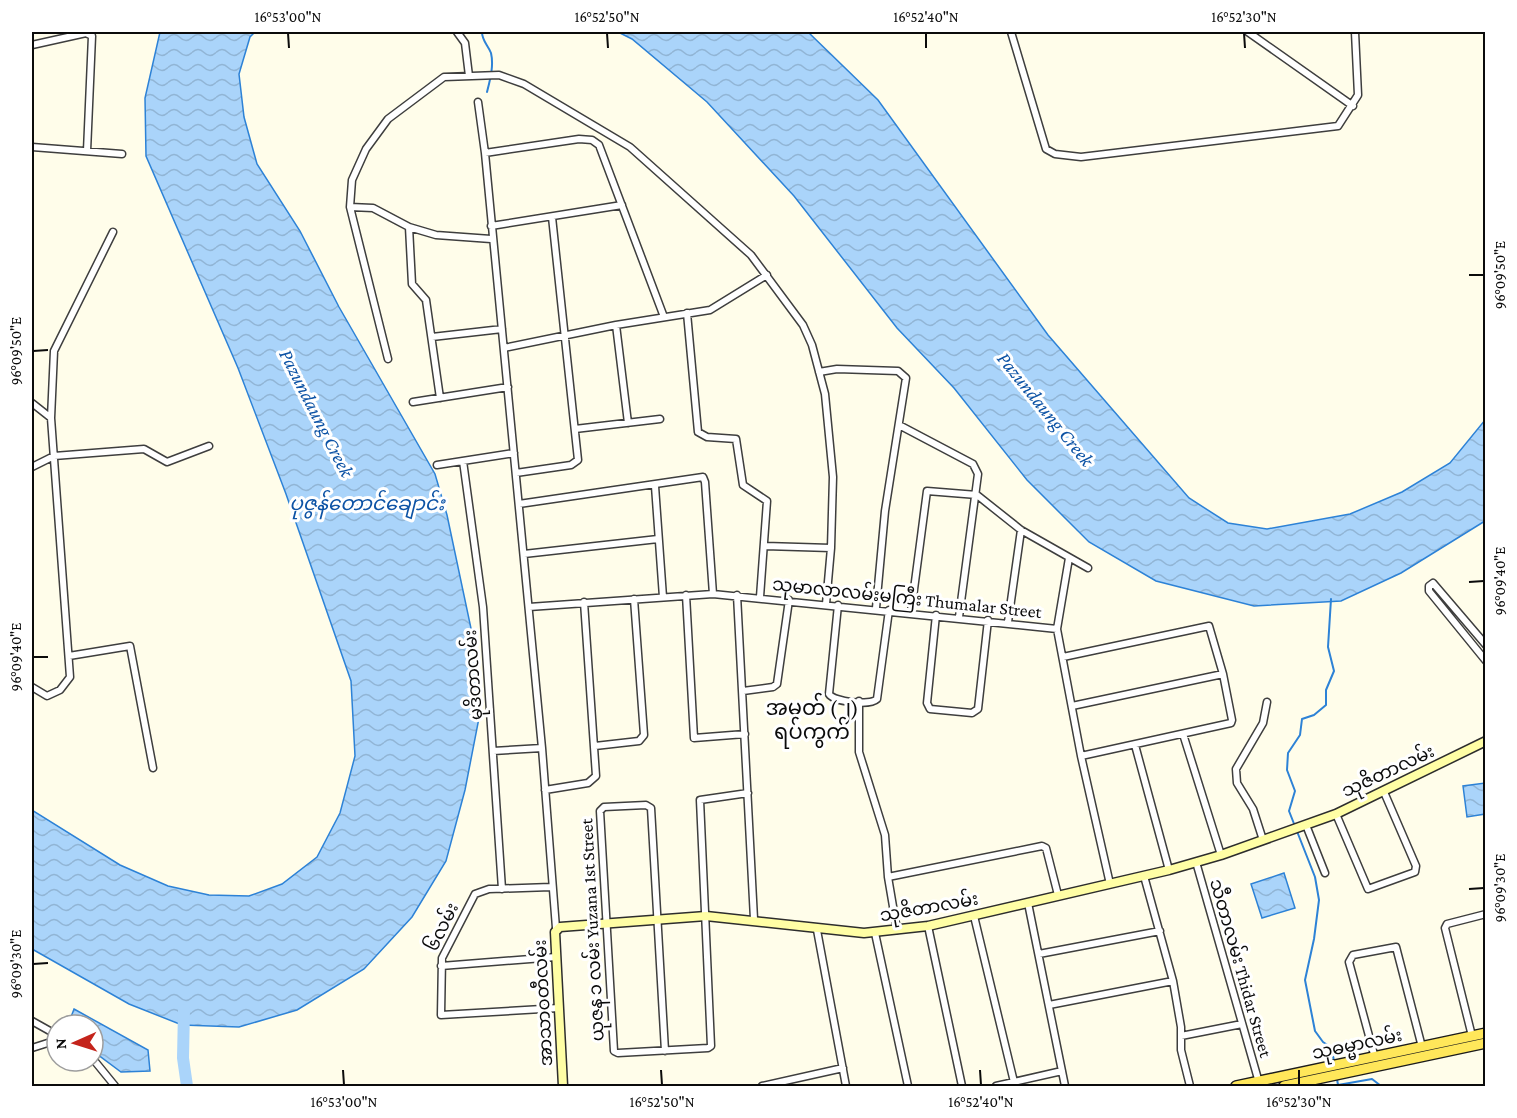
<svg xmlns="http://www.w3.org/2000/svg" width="1517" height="1118" viewBox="0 0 1517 1118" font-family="'Crimson Pro','Noto Sans Myanmar',serif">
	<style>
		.water { fill: url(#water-waves); stroke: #2d82d6; stroke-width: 1.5 }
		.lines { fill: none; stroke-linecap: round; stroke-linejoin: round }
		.stream { stroke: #2d82d6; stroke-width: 2 }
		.river { stroke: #aad4fa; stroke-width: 12 }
		.street-casing { stroke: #3e3e3e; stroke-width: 9 }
		.secondary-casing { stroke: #2d2d2d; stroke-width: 11 }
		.primary-casing { stroke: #1c1c1c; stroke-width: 12 }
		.street { stroke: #fff; stroke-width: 6 }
		.secondary { stroke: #fffea5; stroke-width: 8 }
		.primary { stroke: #ffe75a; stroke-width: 9 }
		.ticks { fill: none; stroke: #0b0b0b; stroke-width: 2 }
		.labels { text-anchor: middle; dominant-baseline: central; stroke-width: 6; stroke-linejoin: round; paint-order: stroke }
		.street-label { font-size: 18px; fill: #0b0b0b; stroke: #fff }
		.water-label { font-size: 20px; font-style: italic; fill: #0d53a5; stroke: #fff }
		.quarter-label { font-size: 21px; fill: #0b0b0b; stroke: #fff }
		.neatline { fill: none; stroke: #0b0b0b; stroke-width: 2 }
		.ticks-label { font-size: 15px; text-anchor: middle; fill: #0b0b0b }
	</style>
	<defs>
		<pattern id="water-waves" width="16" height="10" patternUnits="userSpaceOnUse" patternTransform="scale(1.5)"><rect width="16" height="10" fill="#aad4fa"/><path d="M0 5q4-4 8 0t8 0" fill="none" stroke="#91b5d5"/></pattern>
	</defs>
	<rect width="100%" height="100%" fill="#fffdea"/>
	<path class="water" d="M160,32H255L250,37L239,74L244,117L257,164L300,231L339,307L435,474L447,515L476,652L479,718L465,790L446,861L412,917L364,969L297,1010L239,1027L182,1025L129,1004L32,949V810L120,865L168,886L209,895L249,896L282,884L317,857L340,813L355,756L351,681L286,494L238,368L146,156L145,98Z
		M618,32H808L878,100L1048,335L1189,498L1228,523L1267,529L1350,514L1402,492L1450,463L1485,420V521L1401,573L1341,601L1254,606L1156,581L1089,542L1027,480L954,388L897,328L794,196L707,102L632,39Z
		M1485,783V814L1467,817L1463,786Z
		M1284,873L1295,908L1262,918L1251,884Z
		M74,1009L148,1050L150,1071L121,1072L93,1051V1025H68Z"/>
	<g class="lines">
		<path class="stream" d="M482,32C482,41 488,45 491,53C494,66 490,80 487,92
			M1331,599L1328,647L1334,671L1326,690V705L1314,715L1302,719L1300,735L1288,753L1287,770L1295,791L1289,811L1315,877L1319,900L1314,939L1305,980L1315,1031L1323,1042L1332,1048L1334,1062
			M1337,1079L1338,1085L1372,1079L1381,1086"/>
		<path class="river" d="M184,1010L183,1058L187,1086"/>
		<g class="street-casing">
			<path id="street" d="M457,32L465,43L469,76
				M1011,32L1046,149L1055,154L1081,157L1338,126L1358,95L1355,32
				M1248,32L1353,106
				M32,45L86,33L92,36L87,151
				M478,102L485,153L542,748L556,928
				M32,147L122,154
				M485,153L579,139L592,140L599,145L664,317
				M350,207L373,208L409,227L436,235L491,239
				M491,226L622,205
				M409,227L412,284L426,300L440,398
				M687,313L698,432L707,437L736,439L743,485L767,501L760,597
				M616,325L628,423
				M432,337L502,329
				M504,348L616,325L710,310L767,275
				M388,359L350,207L352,180L366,149L388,119L444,77L499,75L524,84L630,147L751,255L803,325L812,345L825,394L833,477L831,548L826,604
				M819,372L837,369L898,371L906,378L885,511L876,608
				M413,402L508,387
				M32,403L51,418L70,677L60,690L47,696L32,687
				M51,418L54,351L113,232
				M899,425L973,464L978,474L959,617
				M575,429L660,419
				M463,461L483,607L502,889
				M437,465L514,453
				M32,467L54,456L144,449L167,462L209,446
				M516,473L571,465L578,460L552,217
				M655,486L663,597
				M977,495L1021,530L1088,568
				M519,504L703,477L705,482L713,594
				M765,546L831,548
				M524,554L658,539
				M686,595L694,738L745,734
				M737,595L754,919
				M838,605L829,694C834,702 870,706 877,699L889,610
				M529,607L713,594L1057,629L1081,756L1110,884
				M911,612L927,491L977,495
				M936,615L927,703L930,709L972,713L978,709L988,620
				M1008,622L1021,530
				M1057,629L1069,558
				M1486,645L1433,583L1429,586V591L1486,661
				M69,656L130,646L153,768
				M1063,657L1209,626L1223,674L1232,720L1231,723L1081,756
				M743,691L773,687L777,684L789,600
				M859,701V752L885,835L888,877L897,930
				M1072,706L1223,674
				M1183,734L1221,855
				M1135,745L1169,870
				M595,746L639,741L644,735L634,599
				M493,751L542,748
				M545,790L588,783L596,776L584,602
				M1336,814L1368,889L1415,872L1416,866L1384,792
				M1306,825L1325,873
				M1263,840L1253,809L1237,783L1236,769L1263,723L1267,702
				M1196,862L1260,1086
				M1144,876L1173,981L1181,1027V1050L1190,1086
				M888,877L1042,846L1046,848L1058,895
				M551,887L489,889L475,894L442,958L441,1015L559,1008
				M1028,903L1065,1086
				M974,916L1014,1082
				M928,926L962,1086
				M817,930L846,1086
				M875,933L908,1086
				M1039,954L1160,931
				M441,966L556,957
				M1049,1005L1173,981
				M32,1021L57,1035
				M1181,1036L1242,1024
				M1472,1036L1445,928L1447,924L1486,914
				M32,1048L57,1040
				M665,1051L651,808L646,805L604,807L600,811L614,1051L618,1053L708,1048L711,1046L700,800L748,793
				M1375,1058L1349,962L1353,955L1396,947L1422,1047
				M93,1059L115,1086
				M762,1086L843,1068
				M996,1086L1062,1071"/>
		</g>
		<g class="secondary-casing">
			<path id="secondary" d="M563,1086L555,932L560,927L706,916L864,933L928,926L1169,870L1221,855L1336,814L1486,741"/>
		</g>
		<g class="primary-casing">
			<path id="primary" d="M1236,1086L1486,1033
				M1284,1086L1486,1043"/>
		</g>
		<use href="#street" class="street"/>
		<use href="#secondary" class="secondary"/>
		<use href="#primary" class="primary"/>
	</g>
	<path class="ticks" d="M288,33L289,48M607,33L608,48M926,33V48M1244,33L1245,48M1469,275H1484M33,351L48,350M1469,582L1484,581M33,657H48M1469,889L1484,888M33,964L48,963M343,1070L344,1085M661,1070L662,1085M980,1070L981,1085M1299,1070V1085"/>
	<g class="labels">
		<g class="street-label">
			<text transform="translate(907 598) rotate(6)">သုမာလာလမ်းမကြီး Thumalar Street</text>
			<text transform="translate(473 675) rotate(-94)">မုဒိတာလမ်း</text>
			<text transform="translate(1388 771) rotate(-25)">သုဇိတာလမ်း</text>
			<text transform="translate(929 907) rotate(-10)">သုဇိတာလမ်း</text>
			<text transform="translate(442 927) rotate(-64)">၆လမ်း</text>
			<text transform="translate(592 930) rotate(-93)">ယုဇန ၁ လမ်း Yuzana 1st Street</text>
			<text transform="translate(1241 968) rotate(74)">သီတာလမ်း Thidar Street</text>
			<text transform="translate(543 1003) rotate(-93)">အာသာဝတီလမ်း</text>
			<text transform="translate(1357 1044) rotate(-12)">သုဓမ္မာလမ်း</text>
		</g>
		<g class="water-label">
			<text transform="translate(1046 409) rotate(51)">Pazundaung Creek</text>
			<text transform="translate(317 413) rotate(63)">Pazundaung Creek</text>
			<text x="367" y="503">ပုဇွန်တောင်ချောင်း</text>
		</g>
		<g class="quarter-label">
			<text x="812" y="708">အမှတ် (၂)<tspan x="812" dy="24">ရပ်ကွက်</tspan></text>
		</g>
	</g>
	<rect width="1517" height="1118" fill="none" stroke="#ffffff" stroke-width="66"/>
	<g transform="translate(75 1043) rotate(267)"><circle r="28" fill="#ffffff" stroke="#9d9d9d" stroke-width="1.5"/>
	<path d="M0-4.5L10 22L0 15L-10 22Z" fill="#c4241b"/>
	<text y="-9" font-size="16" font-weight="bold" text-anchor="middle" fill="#0b0b0b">N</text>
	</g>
	<rect x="33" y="33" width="1451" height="1052" class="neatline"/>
	<g class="ticks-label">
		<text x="288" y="22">16°53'00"N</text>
		<text x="607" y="22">16°52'50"N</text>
		<text x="926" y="22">16°52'40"N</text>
		<text x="1244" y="22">16°52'30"N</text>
		<text transform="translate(1500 275) rotate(-90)" y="5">96°09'50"E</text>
		<text transform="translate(16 351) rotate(-90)" y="5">96°09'50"E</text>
		<text transform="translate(1500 581) rotate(-90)" y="5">96°09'40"E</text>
		<text transform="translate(16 657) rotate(-90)" y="5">96°09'40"E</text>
		<text transform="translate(1500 888) rotate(-90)" y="5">96°09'30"E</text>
		<text transform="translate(16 964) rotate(-90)" y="5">96°09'30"E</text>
		<text x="344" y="1107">16°53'00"N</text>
		<text x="662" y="1107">16°52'50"N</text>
		<text x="981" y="1107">16°52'40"N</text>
		<text x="1299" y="1107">16°52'30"N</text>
	</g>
</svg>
